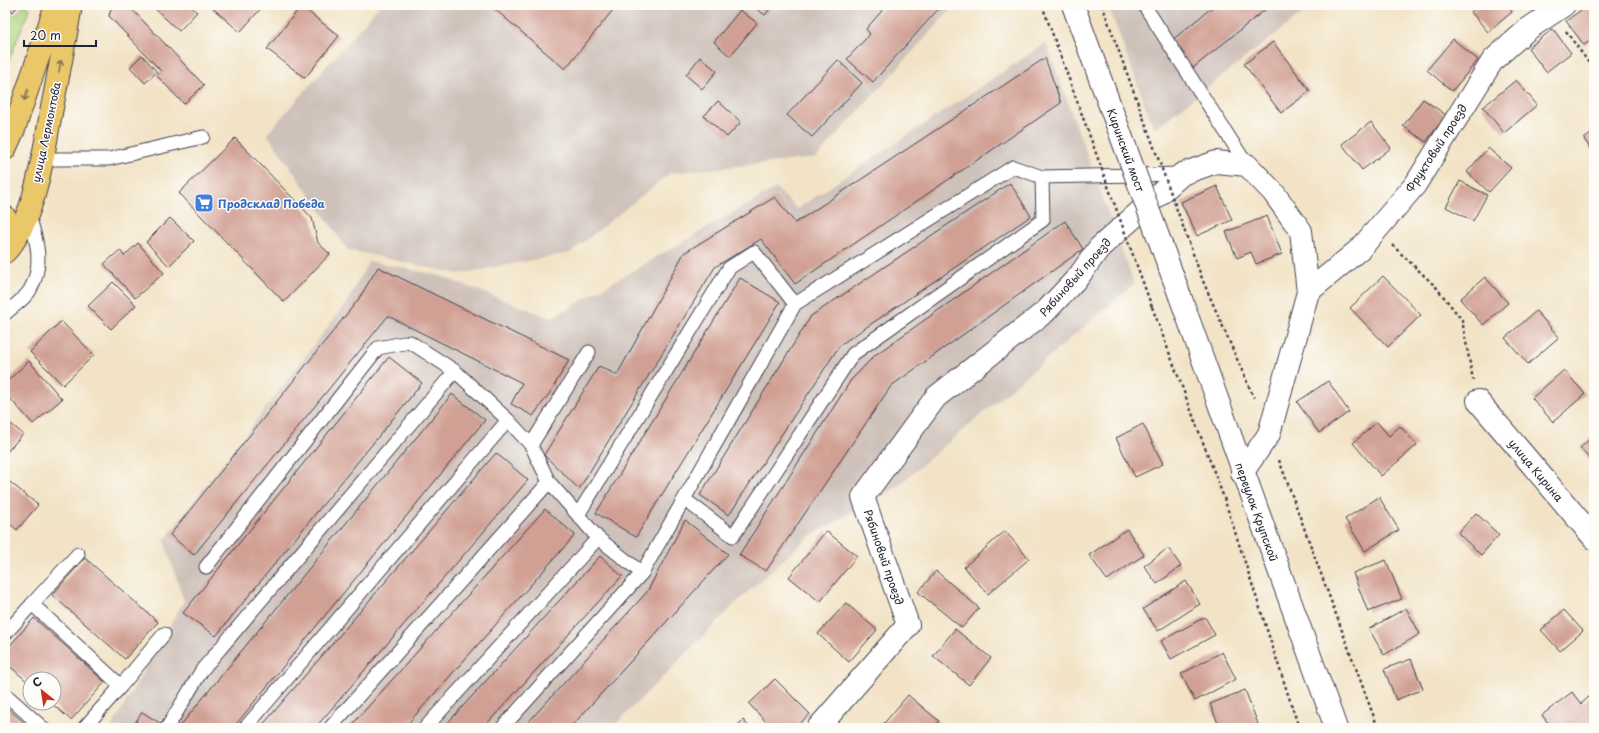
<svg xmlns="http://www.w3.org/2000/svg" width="1599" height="733" viewBox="0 0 1599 733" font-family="'Playpen Sans',sans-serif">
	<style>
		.industrial { fill: #cec1ba }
		.green { fill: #b0d883; stroke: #697d5f }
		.building { fill: #d1a094 }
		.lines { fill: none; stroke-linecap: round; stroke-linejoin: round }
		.service-casing { stroke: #413f50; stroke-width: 15 }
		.minor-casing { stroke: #413f50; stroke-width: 24 }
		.tertiary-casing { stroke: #413f50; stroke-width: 24 }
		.primary-casing { stroke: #413f50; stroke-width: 24 }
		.path { stroke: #413f50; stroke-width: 2.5; stroke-dasharray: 3 3; stroke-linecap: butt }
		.service { stroke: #fff; stroke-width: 13 }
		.minor { stroke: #fff; stroke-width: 22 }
		.tertiary { stroke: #fff; stroke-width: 22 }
		.primary { stroke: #eac769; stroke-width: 22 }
		.tertiary-bridge-casing { stroke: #413f50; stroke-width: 24; stroke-linecap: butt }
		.path-bridge { stroke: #413f50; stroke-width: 2.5; stroke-dasharray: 3 3; stroke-linecap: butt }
		.tertiary-bridge { stroke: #fff; stroke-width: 22 }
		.oneway { stroke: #867452 }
		.labels { text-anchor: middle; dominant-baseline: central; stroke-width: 3; stroke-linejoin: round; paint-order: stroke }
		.street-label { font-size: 11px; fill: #22223b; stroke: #fdfcf7 }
		.shop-label { font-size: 11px; font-weight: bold; fill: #366cbe; stroke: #fdfcf7; text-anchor: start }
	</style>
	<rect width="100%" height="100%" fill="#fdfcf7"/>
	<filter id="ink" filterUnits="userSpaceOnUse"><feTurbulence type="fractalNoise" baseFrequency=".025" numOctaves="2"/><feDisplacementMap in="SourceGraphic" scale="8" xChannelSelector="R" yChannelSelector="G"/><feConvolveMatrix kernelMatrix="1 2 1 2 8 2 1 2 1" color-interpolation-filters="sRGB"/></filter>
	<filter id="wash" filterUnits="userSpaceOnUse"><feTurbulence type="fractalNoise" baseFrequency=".012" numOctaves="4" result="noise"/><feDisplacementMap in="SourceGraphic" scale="16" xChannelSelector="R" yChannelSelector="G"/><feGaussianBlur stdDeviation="0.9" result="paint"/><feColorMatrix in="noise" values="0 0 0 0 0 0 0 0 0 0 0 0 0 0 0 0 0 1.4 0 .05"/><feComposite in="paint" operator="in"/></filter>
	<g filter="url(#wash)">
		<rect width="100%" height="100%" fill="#f2e3c6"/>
		<path class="industrial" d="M380,5H955L816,158L670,173L570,253L459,274L348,250L267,134Z
			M1108,5H1313L1154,129Z
			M1046,43L1134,284L894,489L807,538L741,598L612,728H111L184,601L164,540L347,302L369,261L438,275L551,318L776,188L797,209Z"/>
		<path class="green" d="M25,5L30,8L5,70V11L14,16Z"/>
		<g id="blocks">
			<path class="building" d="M5,5H19L13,12Z
				M112,5H128L204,85L184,104L157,76L161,71L109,16Z
				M155,5H189L197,12L179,31L153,7Z
				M209,5H264L240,32Z
				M490,5H617L565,69Z
				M751,5H773L765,15Z
				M887,5H942L873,82L847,59L870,34L866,29Z
				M1215,5H1271L1193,68L1171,41Z
				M1479,5H1507L1512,12L1488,32L1471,12Z
				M1588,5H1594V38L1584,45L1566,21Z
				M301,6L339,36L305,78L267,49Z
				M740,10L757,23L730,56L714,42Z
				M1553,29L1571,53L1546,72L1528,48Z
				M1453,39L1478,60L1452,91L1427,70Z
				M1273,42L1310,91L1281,113L1244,64Z
				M142,55L157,72L145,83L130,67Z
				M700,57L717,71L702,89L686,75Z
				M1045,58L1061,103L795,284L761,239L715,267L579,489L544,455L599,366L617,375L684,253L775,197L795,223Z
				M838,60L862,83L812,137L787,115Z
				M1516,80L1537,105L1504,133L1483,107Z
				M1423,99L1446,115L1426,142L1403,126Z
				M718,101L741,122L727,137L704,116Z
				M1371,122L1391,148L1362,170L1342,144Z
				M1594,132V154L1584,139Z
				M235,138L312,218L318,243L330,254L284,302L179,193Z
				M1488,148L1511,168L1489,192L1467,172Z
				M1460,181L1487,195L1473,221L1446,207Z
				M1010,183L1031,216L840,345L729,515L700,495L811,316Z
				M1217,186L1232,220L1197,236L1181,202Z
				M1267,216L1282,254L1256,264L1251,252L1237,258L1226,232Z
				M170,218L194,241L169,266L146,242Z
				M1065,221L1083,249L891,386L766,571L739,555L851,380L875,355Z
				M138,243L164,273L135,298L104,264L120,250L124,256Z
				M378,267L569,360L551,391L533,416L511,404L522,383L388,316L194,555L170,535L358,300Z
				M1383,276L1421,315L1388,347L1350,308Z
				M1485,277L1508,303L1483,325L1460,299Z
				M740,278L780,302L636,537L596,513Z
				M113,282L136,305L111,329L88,306Z
				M1536,311L1559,337L1528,364L1505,338Z
				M61,321L94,355L63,385L30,352Z
				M389,357L422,383L216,636L183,613Z
				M29,361L62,399L33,424L5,393V383Z
				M1564,370L1585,394L1553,422L1532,398Z
				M1328,381L1349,412L1319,433L1297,402Z
				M452,394L485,420L233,728H183L180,726Z
				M5,419L23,434L5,454Z
				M1377,422L1389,436L1400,426L1417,445L1381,476L1353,443Z
				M1143,424L1163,464L1135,477L1116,438Z
				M1594,435V464L1580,448Z
				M496,453L528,480L315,728H260Z
				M5,478L38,505L17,530L5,520Z
				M1379,497L1399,530L1365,551L1345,519Z
				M545,509L575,535L404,728H349Z
				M1476,513L1499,535L1481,555L1458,533Z
				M685,520L728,554L570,728H523L647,592Z
				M1127,529L1144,555L1107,580L1089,555Z
				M826,531L857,556L820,602L789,577Z
				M1005,531L1029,559L988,594L964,567Z
				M1168,548L1181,566L1157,584L1144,566Z
				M600,556L622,576L483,728H443Z
				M85,558L158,622L125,659L52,595Z
				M1386,560L1402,599L1368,612L1353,573Z
				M936,571L979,608L962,628L918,592Z
				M1186,581L1200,604L1158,631L1143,609Z
				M846,603L877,630L849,662L818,634Z
				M1406,608L1420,634L1384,655L1369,629Z
				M1564,610L1583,631L1560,651L1541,630Z
				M1205,617L1215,635L1171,659L1161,641Z
				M34,618L105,682L71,720L51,703H54V679H30V684L5,662V651Z
				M955,629L991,658L969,685L933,656Z
				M1222,652L1236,679L1195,701L1181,674Z
				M1411,659L1423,689L1396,700L1384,669Z
				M775,679L810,714L795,728H772L749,704Z
				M1245,690L1258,724L1249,728H1220L1210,704Z
				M1572,692L1581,704L1590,696L1594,701V724L1588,728H1552L1542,715Z
				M908,695L939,721L933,728H880Z
				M5,706L30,728H5Z
				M142,712L163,725L161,728H132Z
				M743,720L750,728H735Z"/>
		</g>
	</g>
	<g filter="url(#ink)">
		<use href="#blocks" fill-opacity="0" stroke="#413f50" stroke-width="1"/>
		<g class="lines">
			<g class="service-casing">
				<path id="service" d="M1144,5L1247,165
					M41,159H109L203,137
					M5,314C12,307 25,299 30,290C44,266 37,238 28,214
					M531,445L589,352
					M684,499L733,536L853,354L1043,220L1042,177
					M578,515L729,268L754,252L795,304
					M206,567L378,348L410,342L455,371L508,420L531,445L549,482L598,538L642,573
					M32,604L78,554
					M5,634L32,604L121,686L84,728
					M121,686L164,634
					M5,694L43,728
					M167,728L202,670L455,371
					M245,728L508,420
					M330,728L549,482
					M425,728L598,538
					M502,728L642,573L795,304L1013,167L1042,177L1182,174"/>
			</g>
			<g class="minor-casing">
				<path id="minor" d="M1308,292L1361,248L1415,185L1493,60L1528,29L1564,5
					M1478,401L1594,538
					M818,728L908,625L863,497L936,397L1046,311L1079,276L1099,248L1182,174L1216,162L1247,165L1273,192L1301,231L1308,292L1269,434L1242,473"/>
			</g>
			<g class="tertiary-casing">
				<path id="tertiary" d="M1180,296L1336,728"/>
			</g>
			<g class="primary-casing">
				<path id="primary" d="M5,149L14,129L56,5
					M5,217L10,229L5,241
					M5,252C35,221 43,155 51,113C58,77 65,41 71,5"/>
			</g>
			<path class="path" d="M1566,31L1594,70
				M1392,245L1436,287L1462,320L1473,380
				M1203,281L1254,398
				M1152,307L1224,498L1299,728
				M1279,460L1378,728"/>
			<use href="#service" class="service"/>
			<use href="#minor" class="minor"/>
			<use href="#tertiary" class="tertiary"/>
			<use href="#primary" class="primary"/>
			<g class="tertiary-bridge-casing">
				<path id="tertiary-bridge" d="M1073,5L1180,296"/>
			</g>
			<path class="path-bridge" d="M1042,5L1152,307
				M1102,5L1203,281"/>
			<use href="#tertiary-bridge" class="tertiary-bridge"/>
		</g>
		<defs><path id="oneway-shaft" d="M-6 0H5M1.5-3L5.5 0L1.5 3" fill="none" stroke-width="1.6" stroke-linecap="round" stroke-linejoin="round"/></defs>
		<g class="oneway">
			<use href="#oneway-shaft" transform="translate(60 66) rotate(-79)"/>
			<use href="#oneway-shaft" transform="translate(26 95) rotate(108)"/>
		</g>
	</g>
	<defs>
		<g id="supermarket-square" transform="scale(1)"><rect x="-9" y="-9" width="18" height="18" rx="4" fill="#3f7fe0" stroke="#fdfcf7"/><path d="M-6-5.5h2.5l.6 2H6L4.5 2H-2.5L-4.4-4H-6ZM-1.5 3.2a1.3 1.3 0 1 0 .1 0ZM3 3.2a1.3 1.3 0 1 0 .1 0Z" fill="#fff"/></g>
	</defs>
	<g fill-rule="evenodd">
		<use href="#supermarket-square" x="204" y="203"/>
	</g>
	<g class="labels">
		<g class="street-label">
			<text transform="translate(46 132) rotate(-78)">улица Лермонтова</text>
			<text transform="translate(1436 148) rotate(-57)">Фруктовый проезд</text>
			<text transform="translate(1126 150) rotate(70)">Киринский мост</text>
			<text transform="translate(1075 277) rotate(-48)">Рябиновый проезд</text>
			<text transform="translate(1536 470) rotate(50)">улица Кирина</text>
			<text transform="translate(1257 512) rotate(70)">переулок Крупской</text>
			<text transform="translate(884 557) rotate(71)">Рябиновый проезд</text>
		</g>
		<g class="shop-label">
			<text x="218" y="203">Продсклад Победа</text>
		</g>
	</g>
	<rect width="1599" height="733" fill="none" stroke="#fdfcf7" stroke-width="20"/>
	<g transform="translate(42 691) rotate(330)"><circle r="19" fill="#fdfcf7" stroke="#a5a5ac"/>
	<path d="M0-3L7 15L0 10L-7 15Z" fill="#c8321e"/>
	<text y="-6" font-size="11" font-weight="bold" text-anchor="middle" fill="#22223b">С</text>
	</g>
	<path d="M24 40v6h72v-6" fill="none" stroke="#22223b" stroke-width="2"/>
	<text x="30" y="40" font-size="12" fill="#22223b" stroke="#fdfcf7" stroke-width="3" paint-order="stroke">20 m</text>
</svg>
